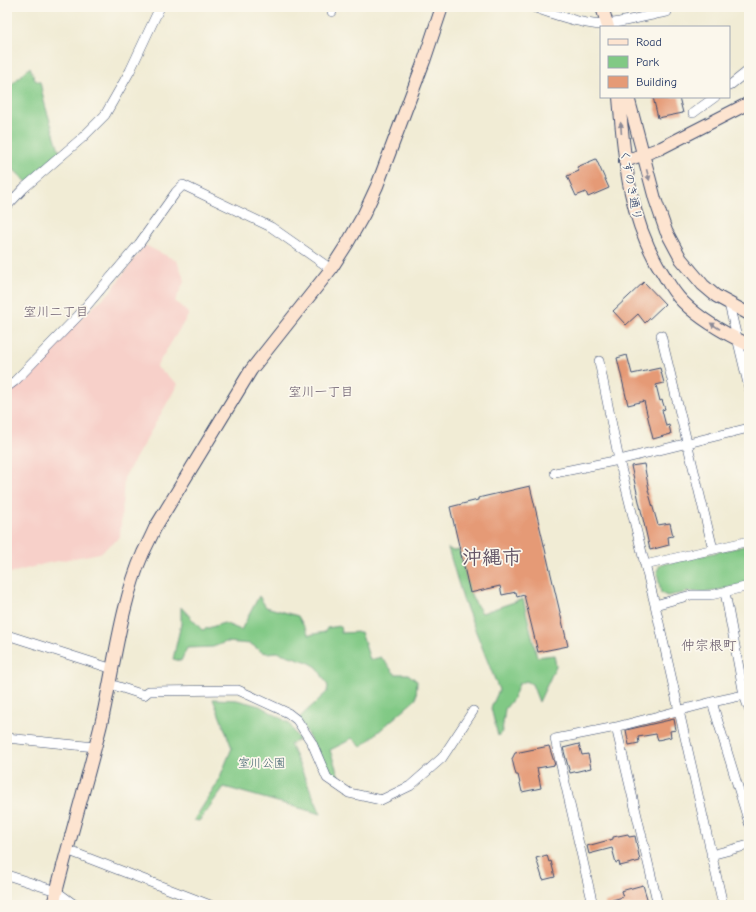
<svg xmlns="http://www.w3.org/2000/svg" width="756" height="912" viewBox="0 0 756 912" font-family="'Comic Neue','Klee One',sans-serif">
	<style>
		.built { fill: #f7d0c9 }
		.park { fill: #81c985; stroke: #4e7c72 }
		.building { fill: #e59a76 }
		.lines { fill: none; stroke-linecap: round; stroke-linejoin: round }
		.street-casing { stroke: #3b4b70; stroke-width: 10 }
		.secondary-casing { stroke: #3b4b70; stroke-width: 14 }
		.street { stroke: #fff; stroke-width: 9 }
		.secondary { stroke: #fde4d0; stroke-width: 12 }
		.oneway { fill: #8c8a97 }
		.labels { text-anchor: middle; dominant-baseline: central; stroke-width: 3.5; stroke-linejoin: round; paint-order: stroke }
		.street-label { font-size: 12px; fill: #1b2f5e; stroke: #fbf7ec }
		.park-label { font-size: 12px; fill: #3a5d6a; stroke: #fbf7ec }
		.neighbourhood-label { font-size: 13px; fill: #625466; stroke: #fbf7ec }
		.quarter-label { font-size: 14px; fill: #625466; stroke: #fbf7ec }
		.town-label { font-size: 20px; font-weight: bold; fill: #625466; stroke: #fbf7ec }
	</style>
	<rect width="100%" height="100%" fill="#fbf7ec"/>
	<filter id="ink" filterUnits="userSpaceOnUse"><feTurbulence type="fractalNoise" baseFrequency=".025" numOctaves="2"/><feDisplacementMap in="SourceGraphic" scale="8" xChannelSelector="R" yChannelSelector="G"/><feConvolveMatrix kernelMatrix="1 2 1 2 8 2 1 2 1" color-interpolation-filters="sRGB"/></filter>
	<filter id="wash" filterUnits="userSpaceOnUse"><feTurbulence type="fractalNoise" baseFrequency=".012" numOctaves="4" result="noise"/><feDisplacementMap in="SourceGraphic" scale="16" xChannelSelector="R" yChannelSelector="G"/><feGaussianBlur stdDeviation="0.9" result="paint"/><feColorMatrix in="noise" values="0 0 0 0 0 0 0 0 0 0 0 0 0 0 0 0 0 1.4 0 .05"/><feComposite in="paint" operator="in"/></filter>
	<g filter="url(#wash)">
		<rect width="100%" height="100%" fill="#f1ecd5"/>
		<path class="built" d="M145,245L177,261L185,280L175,301L189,314L156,367L178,384L124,478L120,537L100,553L48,563L7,574V392L83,316L110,292Z"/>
		<path class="park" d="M30,67L35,80L40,82L45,105L61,156L29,184L14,170L7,167V89Z
			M749,545V583L710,592H689L667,596L661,593L657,571L660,565Z
			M448,548L453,551L459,550L472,598L482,613L523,599L537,657L554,655L556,666L539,702L532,684L526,681L519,684L513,699L505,709L502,732L498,736L491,708L499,690L463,599Z
			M259,596L266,607L298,616L309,635L325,632L327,628L340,626L341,633L361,632L370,660L381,657L395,674H408L417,681L416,699L361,747L352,738L346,742L330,750L341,783L330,776L299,718L327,692L328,686L317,667L308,662L277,652L267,653L262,652L251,644L226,642L213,647L187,648L181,661L173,659L181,624V607L202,630L224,623L241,630Z
			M213,699L237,700L260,706L289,723L299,740L290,744L321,814L224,787L199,821L194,820L217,784L232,748Z"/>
		<g id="blocks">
			<path class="building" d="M653,97H679L683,113L658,118Z
				M596,159L609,188L588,197L586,192L576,196L567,176L579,171L577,167Z
				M644,282L665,304L645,323L638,314L626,325L613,311Z
				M627,355L632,374L660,368L664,383L656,385L660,401L662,400L665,409L662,410L666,426L669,425L671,434L653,439L644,401L628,405L617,358Z
				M644,464L649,490H648L658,525L670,523L673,536L668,537L669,545L650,550L631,466Z
				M530,486L568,646L538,652L524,595L517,597L516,592L502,595L500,586L470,593L450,507L478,500V498Z
				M674,719L676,730L670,731L671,737L658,740L656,734L638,737L639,743L629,745L626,730Z
				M579,744L582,755L588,754L591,768L570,773L563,748Z
				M549,746L555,765L537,768L541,788L522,792L518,775H516L512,759L515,753Z
				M628,834L629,837L635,836L640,861L620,866L619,862L616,863L612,848L589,854L587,846L613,839V837Z
				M547,855L549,862L551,861L555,877L543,880L536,858Z
				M643,885L649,905H605V902L623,897L621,891Z"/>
		</g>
	</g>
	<g filter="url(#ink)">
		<use href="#blocks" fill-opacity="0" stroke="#3b4b70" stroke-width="1"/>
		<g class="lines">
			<g class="street-casing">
				<path id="street" d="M533,7C552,14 573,21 593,24C610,27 648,15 667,12
					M332,12V7
					M729,86L749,70
					M693,113L715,97
					M7,206L24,188L82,138L105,115L130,71L160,7
					M729,304L749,388
					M661,335L713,549
					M599,361L619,460L655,605L723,905
					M7,387L15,381L78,316L139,244L176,192L183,185L271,227L331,269
					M555,473L619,460L749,428
					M645,565L749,541
					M725,592L744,695L749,709
					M655,605L691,595H711L749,586
					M7,635L113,669
					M110,684L144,695L149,691L238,690L288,713L297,720L312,743L327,778L349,793L381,800L410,786L442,758L473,711
					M712,702L749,823
					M616,727L658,905
					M7,738L95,747
					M67,850L210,905
					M711,855L749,845
					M7,875L56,891L75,905
					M593,905L555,739L616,727L712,702L749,694"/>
			</g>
			<g class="secondary-casing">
				<path id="secondary" d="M602,7L608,27
					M619,97C624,160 629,223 665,277C670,286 676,295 683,302C701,320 726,334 749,345
					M628,97L655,199L666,231L681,259L703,285L716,296L749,314
					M625,161L661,148L749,103
					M53,905C68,843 87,782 102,720C114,667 121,603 143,553C147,545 151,537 155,528L251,370L331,269L347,244L364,214L377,186L424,61L442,7"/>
			</g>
			<use href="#street" class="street"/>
			<use href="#secondary" class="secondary"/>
		</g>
		<defs><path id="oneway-solid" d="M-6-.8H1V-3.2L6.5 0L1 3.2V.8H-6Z"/></defs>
		<g class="oneway">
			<use href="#oneway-solid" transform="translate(621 128) rotate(-94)"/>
			<use href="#oneway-solid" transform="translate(648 175) rotate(75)"/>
			<use href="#oneway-solid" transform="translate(715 326) rotate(-147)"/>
		</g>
	</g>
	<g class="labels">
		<g class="street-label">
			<text transform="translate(631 185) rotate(79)">くすのき通り</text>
		</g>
		<g class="park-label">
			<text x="262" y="763">室川公園</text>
		</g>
		<g class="neighbourhood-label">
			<text x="56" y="311">室川二丁目</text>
			<text x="321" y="391">室川一丁目</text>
		</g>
		<g class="quarter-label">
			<text x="709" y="645">仲宗根町</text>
		</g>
		<g class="town-label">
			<text x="492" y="557">沖縄市</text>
		</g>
	</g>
	<rect width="756" height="912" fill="none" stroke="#fbf7ec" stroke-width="24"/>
	<rect x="600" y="26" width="130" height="72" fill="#fbf7ec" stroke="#a1a7b3"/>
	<rect x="608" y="39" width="20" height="6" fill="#fde4d0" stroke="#a1a7b3"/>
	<text x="636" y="46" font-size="12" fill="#1b2f5e">Road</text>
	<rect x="608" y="56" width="20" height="12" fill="#81c985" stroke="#a1a7b3"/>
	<text x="636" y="66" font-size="12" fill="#1b2f5e">Park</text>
	<rect x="608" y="76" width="20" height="12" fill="#e59a76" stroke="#a1a7b3"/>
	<text x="636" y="86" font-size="12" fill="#1b2f5e">Building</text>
</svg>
